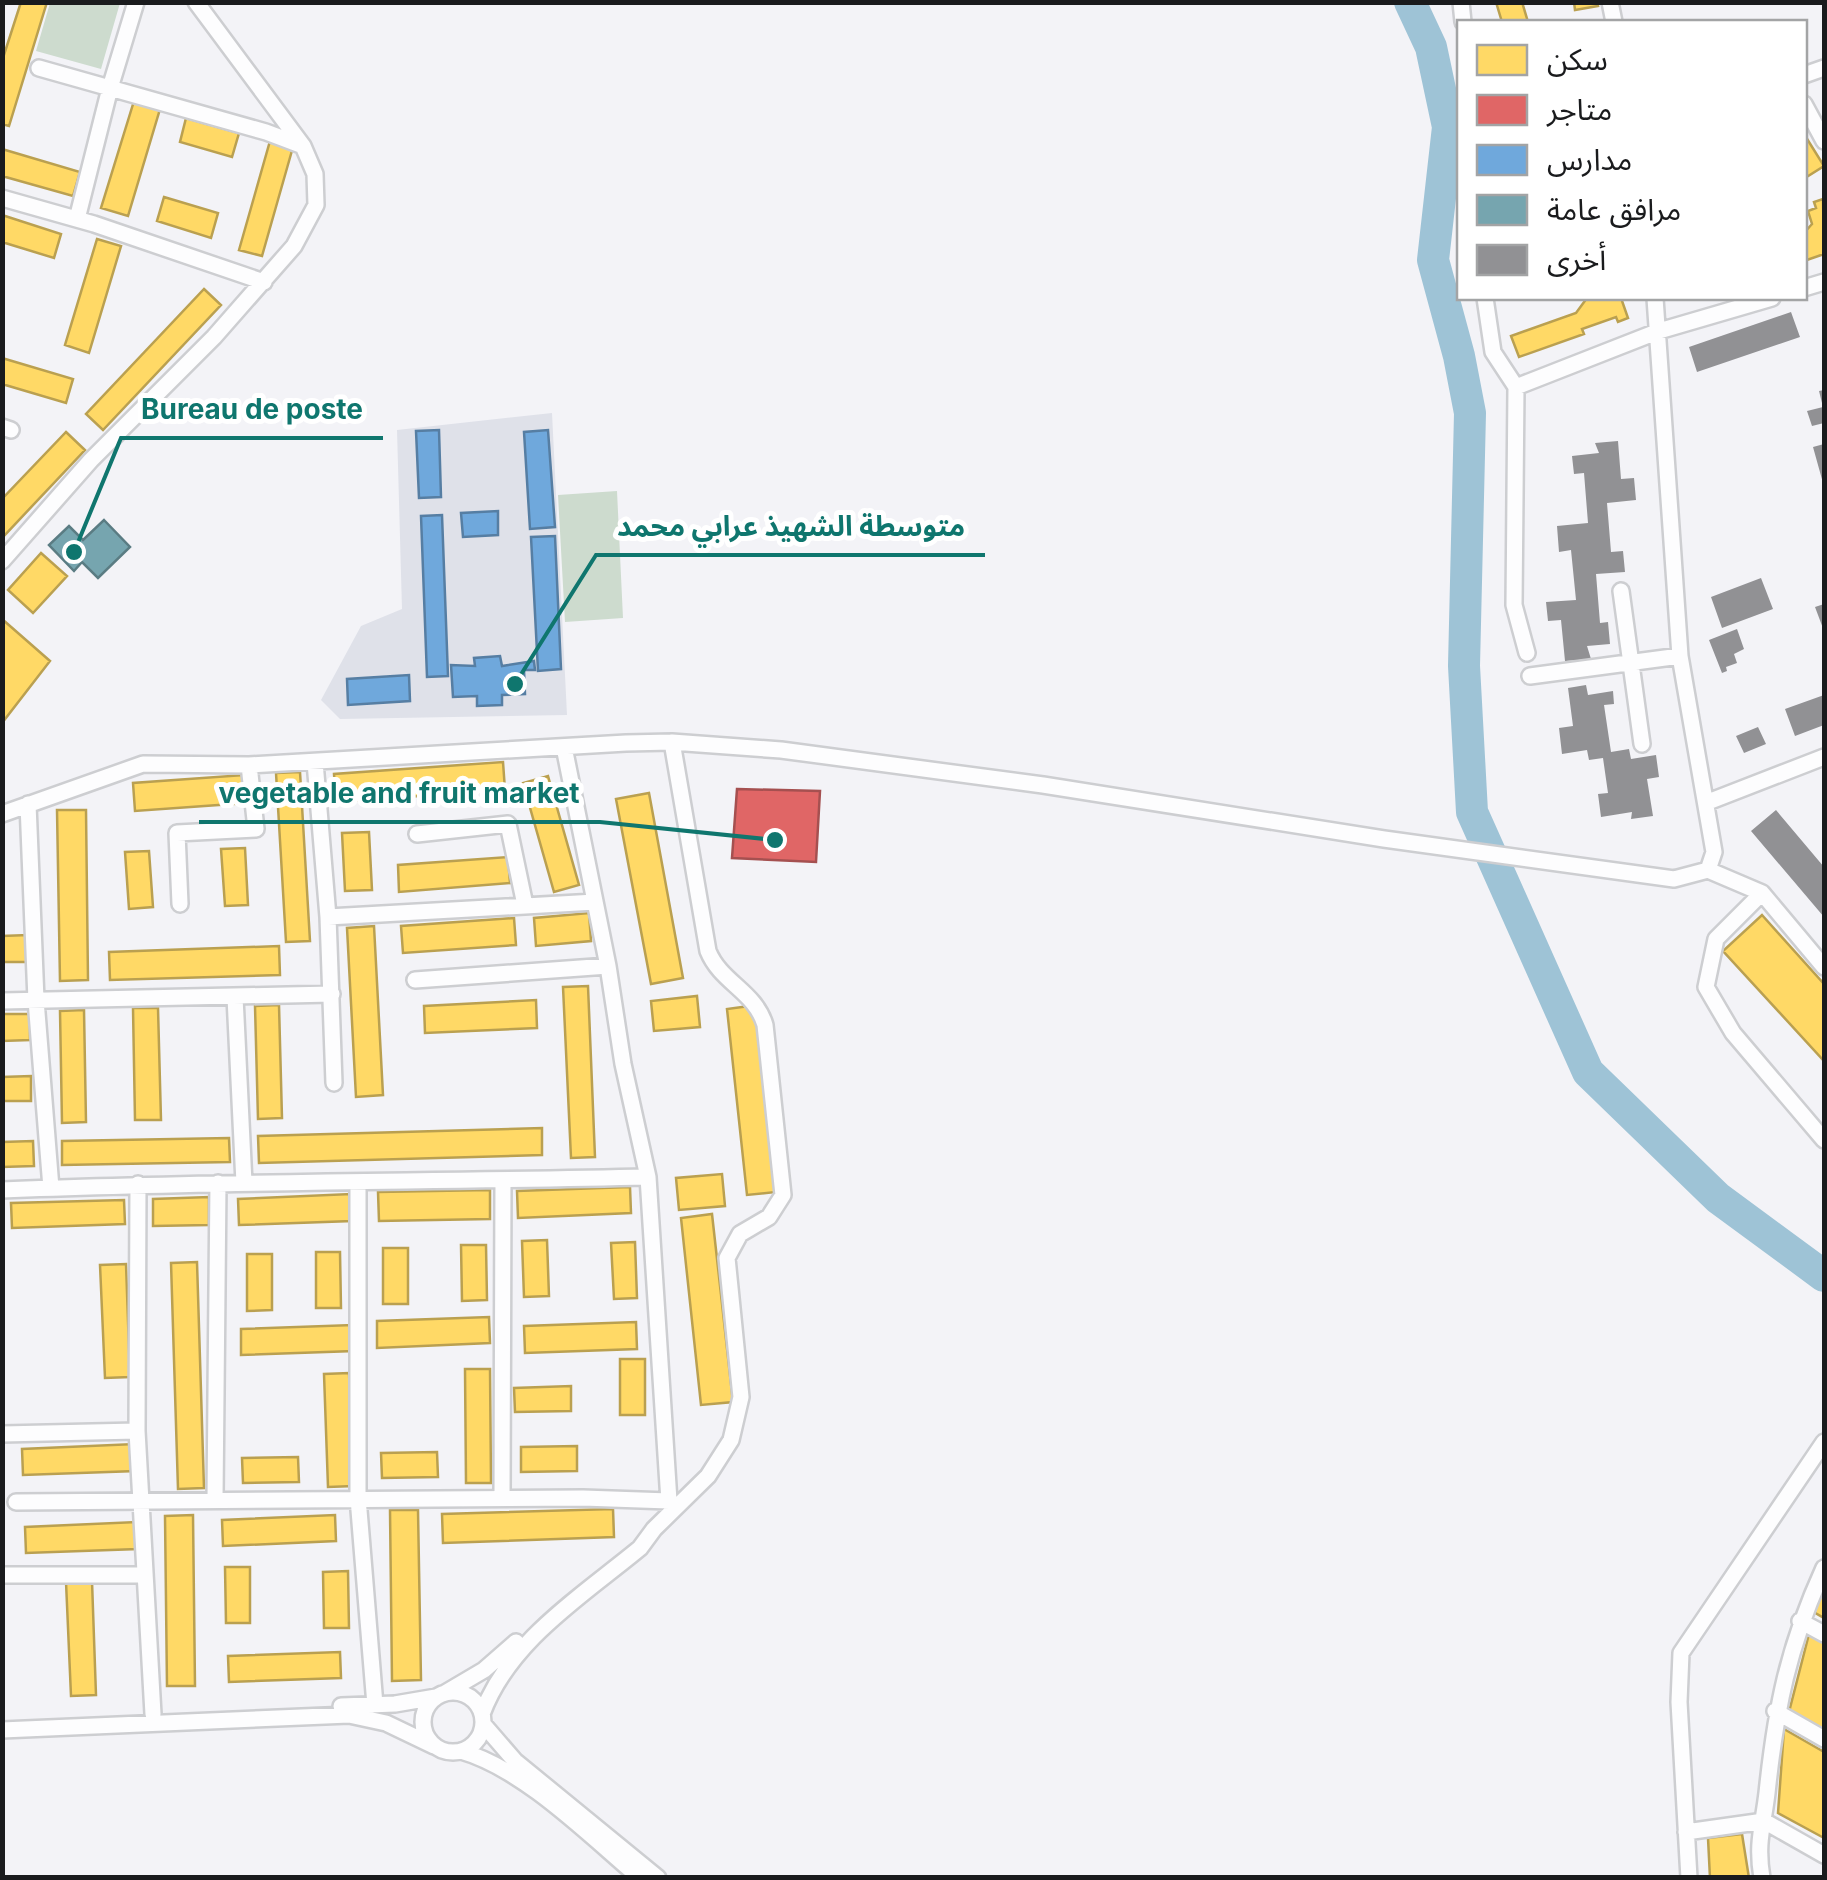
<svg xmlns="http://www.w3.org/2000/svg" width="1827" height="1880" viewBox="0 0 1827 1880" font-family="Inter,'Noto Sans Arabic',sans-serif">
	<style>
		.built { fill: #dfe1e9 }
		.green { fill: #cddbce }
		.homes { fill: #ffd966; stroke: #baa050; stroke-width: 2.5 }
		.shops { fill: #e06666; stroke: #a55050; stroke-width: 2.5 }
		.schools { fill: #6fa8dc; stroke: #567ea3; stroke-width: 2.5 }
		.public { fill: #76a5af; stroke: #5a7c83; stroke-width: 2.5 }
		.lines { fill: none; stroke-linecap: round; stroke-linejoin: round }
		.river { stroke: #9ec3d6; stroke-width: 32 }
		.building { fill: #919194 }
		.street-casing { stroke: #cdced1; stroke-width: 20 }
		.street { stroke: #fdfdfe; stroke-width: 15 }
		.leader { fill: none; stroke: #0f766e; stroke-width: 4 }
		.callout-dot { fill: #0f766e; stroke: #fff; stroke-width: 4 }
		.callout-label { font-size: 28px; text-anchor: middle; font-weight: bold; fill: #0f766e; stroke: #fff; stroke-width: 10; stroke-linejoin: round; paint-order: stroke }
	</style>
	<rect width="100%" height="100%" fill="#f3f3f7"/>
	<path class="built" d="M552,413L567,715L340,719L321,700L361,626L402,609L397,430Z"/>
	<path class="green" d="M50,3H120L101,69L36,51Z
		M617,491L623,618L565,622L558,495Z"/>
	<path class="homes" d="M21,2H47L9,126L2,124V61Z
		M1496,2H1522L1528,22H1502Z
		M1574,2H1597L1598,6L1575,10Z
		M134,101L160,109L128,216L101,208Z
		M186,118L239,133L232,157L180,142Z
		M1804,134L1824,166L1805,178L1804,176Z
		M270,141L293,147L262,256L239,250Z
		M2,149L80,172L73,196L2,176Z
		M164,197L218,213L211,238L157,221Z
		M1823,199L1824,254L1804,261V233L1812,224L1808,211L1816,208L1814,202Z
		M2,215L61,234L54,258L2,242Z
		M97,239L121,246L89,353L65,345Z
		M204,289L221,305L103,430L86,414Z
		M1587,298H1621L1628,318L1618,322L1616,317L1582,329L1584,334L1519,357L1511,336L1576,313Z
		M2,358L73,379L66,403L2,384Z
		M66,432L85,450L2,538V499Z
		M41,553L67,576L33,613L8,590Z
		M2,619L50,661L2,723Z
		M503,762L505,790L336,802L334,774Z
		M300,772L310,941L286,942L276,773Z
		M244,775L246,803L135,811L133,783Z
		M548,776L579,885L554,892L523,783Z
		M649,793L683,978L651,984L616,799Z
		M57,810H86L88,980L60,981Z
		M369,832L372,890L345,891L342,833Z
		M245,848L248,905L225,906L221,849Z
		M149,851L153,907L129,909L125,852Z
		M508,857L510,883L399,892L398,865Z
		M589,913L591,941L536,946L534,918Z
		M1762,915L1824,984V1061L1723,951Z
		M514,918L516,945L403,953L401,926Z
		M374,926L383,1095L356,1097L347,928Z
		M28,935L29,962H2V936Z
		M279,946L280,975L110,980L109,952Z
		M588,986L595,1157L571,1158L563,987Z
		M697,996L700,1027L654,1031L651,1001Z
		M536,1000L537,1028L425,1033L424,1006Z
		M279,1005L282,1118L258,1119L255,1006Z
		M757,1005L776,1192L747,1195L727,1009Z
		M133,1008H158L161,1120H135Z
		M84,1010L86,1122L62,1123L60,1011Z
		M2,1014H30V1040L2,1041Z
		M31,1076V1101H2V1077Z
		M542,1128V1155L259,1163L258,1136Z
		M229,1138L230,1162L62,1165V1141Z
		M33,1141L34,1166L2,1167V1142Z
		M722,1174L725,1206L679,1210L676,1178Z
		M630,1187L631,1213L518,1218L517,1191Z
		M490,1190V1219L379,1221L378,1192Z
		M351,1194L352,1221L239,1225L238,1199Z
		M209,1197V1225L153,1226V1199Z
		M124,1200L125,1224L12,1228L11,1203Z
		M712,1214L733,1402L701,1405L681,1218Z
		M547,1240L549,1296L524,1297L522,1241Z
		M635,1242L637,1298L614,1299L611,1243Z
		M461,1245H486L487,1300L462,1301Z
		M383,1248H408V1304H383Z
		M316,1252H340L341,1308H316Z
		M247,1254H272V1310L247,1311Z
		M197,1262L204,1488L178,1489L171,1263Z
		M126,1264L130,1377L105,1378L100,1265Z
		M489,1317L490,1343L377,1348V1321Z
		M636,1322L637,1349L525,1353L524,1326Z
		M353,1325L354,1351L241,1355V1329Z
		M620,1359H645V1415H620Z
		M465,1369H490L491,1483H466Z
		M349,1373L354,1486L328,1487L324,1374Z
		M571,1386V1411L515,1412L514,1388Z
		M135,1444L136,1471L23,1475L22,1449Z
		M577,1446V1471L521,1472V1447Z
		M437,1452L438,1477L382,1478L381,1453Z
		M298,1457L299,1482L243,1483L242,1458Z
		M613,1509L614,1537L443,1543L442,1514Z
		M390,1510H418L421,1680L392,1681Z
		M193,1515L195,1686H167L165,1516Z
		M335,1515L336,1541L223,1546L222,1520Z
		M137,1522L138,1549L26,1553L25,1527Z
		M225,1567H250V1623H226Z
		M348,1571L349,1628H324L323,1572Z
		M92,1581L96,1695L71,1696L66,1582Z
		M1824,1589V1618L1812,1611Z
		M1809,1634L1824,1642V1732L1789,1712Z
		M340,1652L341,1678L229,1682L228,1656Z
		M1784,1729L1824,1752V1838L1778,1813Z
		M1742,1834L1749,1878H1710L1708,1838Z"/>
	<path class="shops" d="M737,789L820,791L816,862L732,858Z"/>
	<path class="schools" d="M439,430L441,497L419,498L416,431Z
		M548,430L555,527L530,529L524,432Z
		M498,511V535L463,537L461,513Z
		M442,515L448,676L427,677L421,516Z
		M555,536L561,669L538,671L531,537Z
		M500,656L502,666L534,661L535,670H524L525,694L502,695V705L477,706V696L453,697L451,665L475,666L474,658Z
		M409,675L410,701L348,705L347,679Z"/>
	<path class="public" d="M104,520L130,547L98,578L82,562L74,571L49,545L69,526L83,540Z"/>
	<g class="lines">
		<path class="river" d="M1410,2L1431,47L1448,127L1433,260L1459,356L1470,413L1464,666L1472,812L1588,1072L1718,1198L1824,1276"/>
	</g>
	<path class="building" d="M1791,312L1800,337L1697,372L1689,347Z
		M1824,390V423L1812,426L1807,411L1823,407L1819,391Z
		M1618,441L1621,479L1634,478L1636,500L1607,503L1611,552L1623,551L1625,572L1596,574L1600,623L1608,622L1610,644L1587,646L1591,659L1565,661L1561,620L1548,621L1546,602L1576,600L1571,550L1559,552L1557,526L1588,523L1584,473L1574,474L1572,456L1599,453L1595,443Z
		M1824,444V483H1823L1813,447Z
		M1761,578L1773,609L1722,628L1711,597Z
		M1824,604V631L1815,607Z
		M1737,629L1744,649L1734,654L1737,663L1726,667L1727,671L1722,673L1709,640Z
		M1586,685L1588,695L1613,691L1614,704L1604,705L1611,752L1629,749L1631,759L1656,755L1659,777L1647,779L1653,816L1631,819L1632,812L1601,817L1598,794L1608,793L1603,758L1589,760L1587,750L1562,754L1559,728L1573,726L1568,688Z
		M1824,695V725L1795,736L1785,709Z
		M1758,727L1766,744L1744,753L1736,736Z
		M1776,810L1824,867V917L1751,831Z"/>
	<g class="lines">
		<g class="street-casing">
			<path id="street" d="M1461,2L1463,22
				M1610,2L1614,22
				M39,68L266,132L303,146
				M1804,75L1824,68
				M1804,104L1824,141
				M2,198L94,224L264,282
				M77,219L110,88L136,2
				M1804,288L1824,282
				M1485,298L1493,352L1516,387L1514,605L1527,653
				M1655,298L1680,656L1714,852L1708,870
				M1516,387L1659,331L1772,298
				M2,427L11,430
				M2,561L91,460L214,337L294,246L316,205L315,174L303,146L196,2
				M1621,591L1642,744
				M1530,676L1680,656
				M315,762L328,917L334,1083
				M1708,802L1824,757
				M28,804L36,1000L51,1188
				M2,814L143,764L249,765L626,743L672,742L781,750L1043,785L1384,839L1674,879L1708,870L1762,893L1824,967
				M417,834L508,824L525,905
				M1762,893L1716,939L1706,987L1733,1033L1824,1140
				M180,904L177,833L256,829L249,765
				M328,917L595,902
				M415,980L608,966
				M235,997L244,1183
				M2,1001L332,994
				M138,1184L137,1431L153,1714
				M358,1184V1498L375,1705
				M2,1190C218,1181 433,1182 648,1177
				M2,1434L137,1431
				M502,1498L503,1180
				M215,1499L218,1183
				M16,1502L583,1498L669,1501L648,1177L623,1064L608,966L564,747
				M2,1575H145
				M1800,1621L1824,1634
				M423 1722a30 30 0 1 1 60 0a30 30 0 1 1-60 0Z
				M445,1693L484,1670L516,1642
				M341,1706L395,1704L436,1697
				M1775,1711L1824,1739
				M482,1714C509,1641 582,1596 640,1548L654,1529L708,1476L731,1440L741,1397L727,1258L740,1234L769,1217L783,1195L765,1025C755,991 721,983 708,951L672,742
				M483,1724L515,1761L658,1878
				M2,1730L349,1715L386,1723L434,1746
				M461,1751C524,1769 589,1835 640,1878
				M1686,1832L1764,1821L1824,1855
				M1689,1878L1679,1702L1681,1653L1824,1442
				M1762,1878C1756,1843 1763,1827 1767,1793C1776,1707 1788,1647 1824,1568"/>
		</g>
		<use href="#street" class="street"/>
	</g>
	<path class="leader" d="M74 552L121 438H383M515 684L596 555H985M775 840L600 822H199"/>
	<g class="callout-dot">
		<circle cx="74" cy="552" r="10"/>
		<circle cx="515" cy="684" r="10"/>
		<circle cx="775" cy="840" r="10"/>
	</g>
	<g class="callout-label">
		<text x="252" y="419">Bureau de poste</text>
		<text x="791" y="536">متوسطة الشهيذ عرابي محمد</text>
		<text x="399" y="803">vegetable and fruit market</text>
	</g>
	<rect width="1827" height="1880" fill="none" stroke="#1a1b1d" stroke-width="10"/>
	<rect x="1457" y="20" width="350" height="280" fill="#ffffff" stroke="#a3a4a5" stroke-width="2.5"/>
	<rect x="1477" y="45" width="50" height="30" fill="#ffd966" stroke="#a3a4a5" stroke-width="2.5"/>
	<text x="1547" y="70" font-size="30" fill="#1a1b1d">سكن</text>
	<rect x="1477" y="95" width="50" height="30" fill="#e06666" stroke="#a3a4a5" stroke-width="2.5"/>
	<text x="1547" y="120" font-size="30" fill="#1a1b1d">متاجر</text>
	<rect x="1477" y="145" width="50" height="30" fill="#6fa8dc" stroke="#a3a4a5" stroke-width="2.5"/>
	<text x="1547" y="170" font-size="30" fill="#1a1b1d">مدارس</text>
	<rect x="1477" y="195" width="50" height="30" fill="#76a5af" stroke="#a3a4a5" stroke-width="2.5"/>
	<text x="1547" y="220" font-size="30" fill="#1a1b1d">مرافق عامة</text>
	<rect x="1477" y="245" width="50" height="30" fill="#919194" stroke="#a3a4a5" stroke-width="2.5"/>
	<text x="1547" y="270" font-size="30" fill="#1a1b1d">أخرى</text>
</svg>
